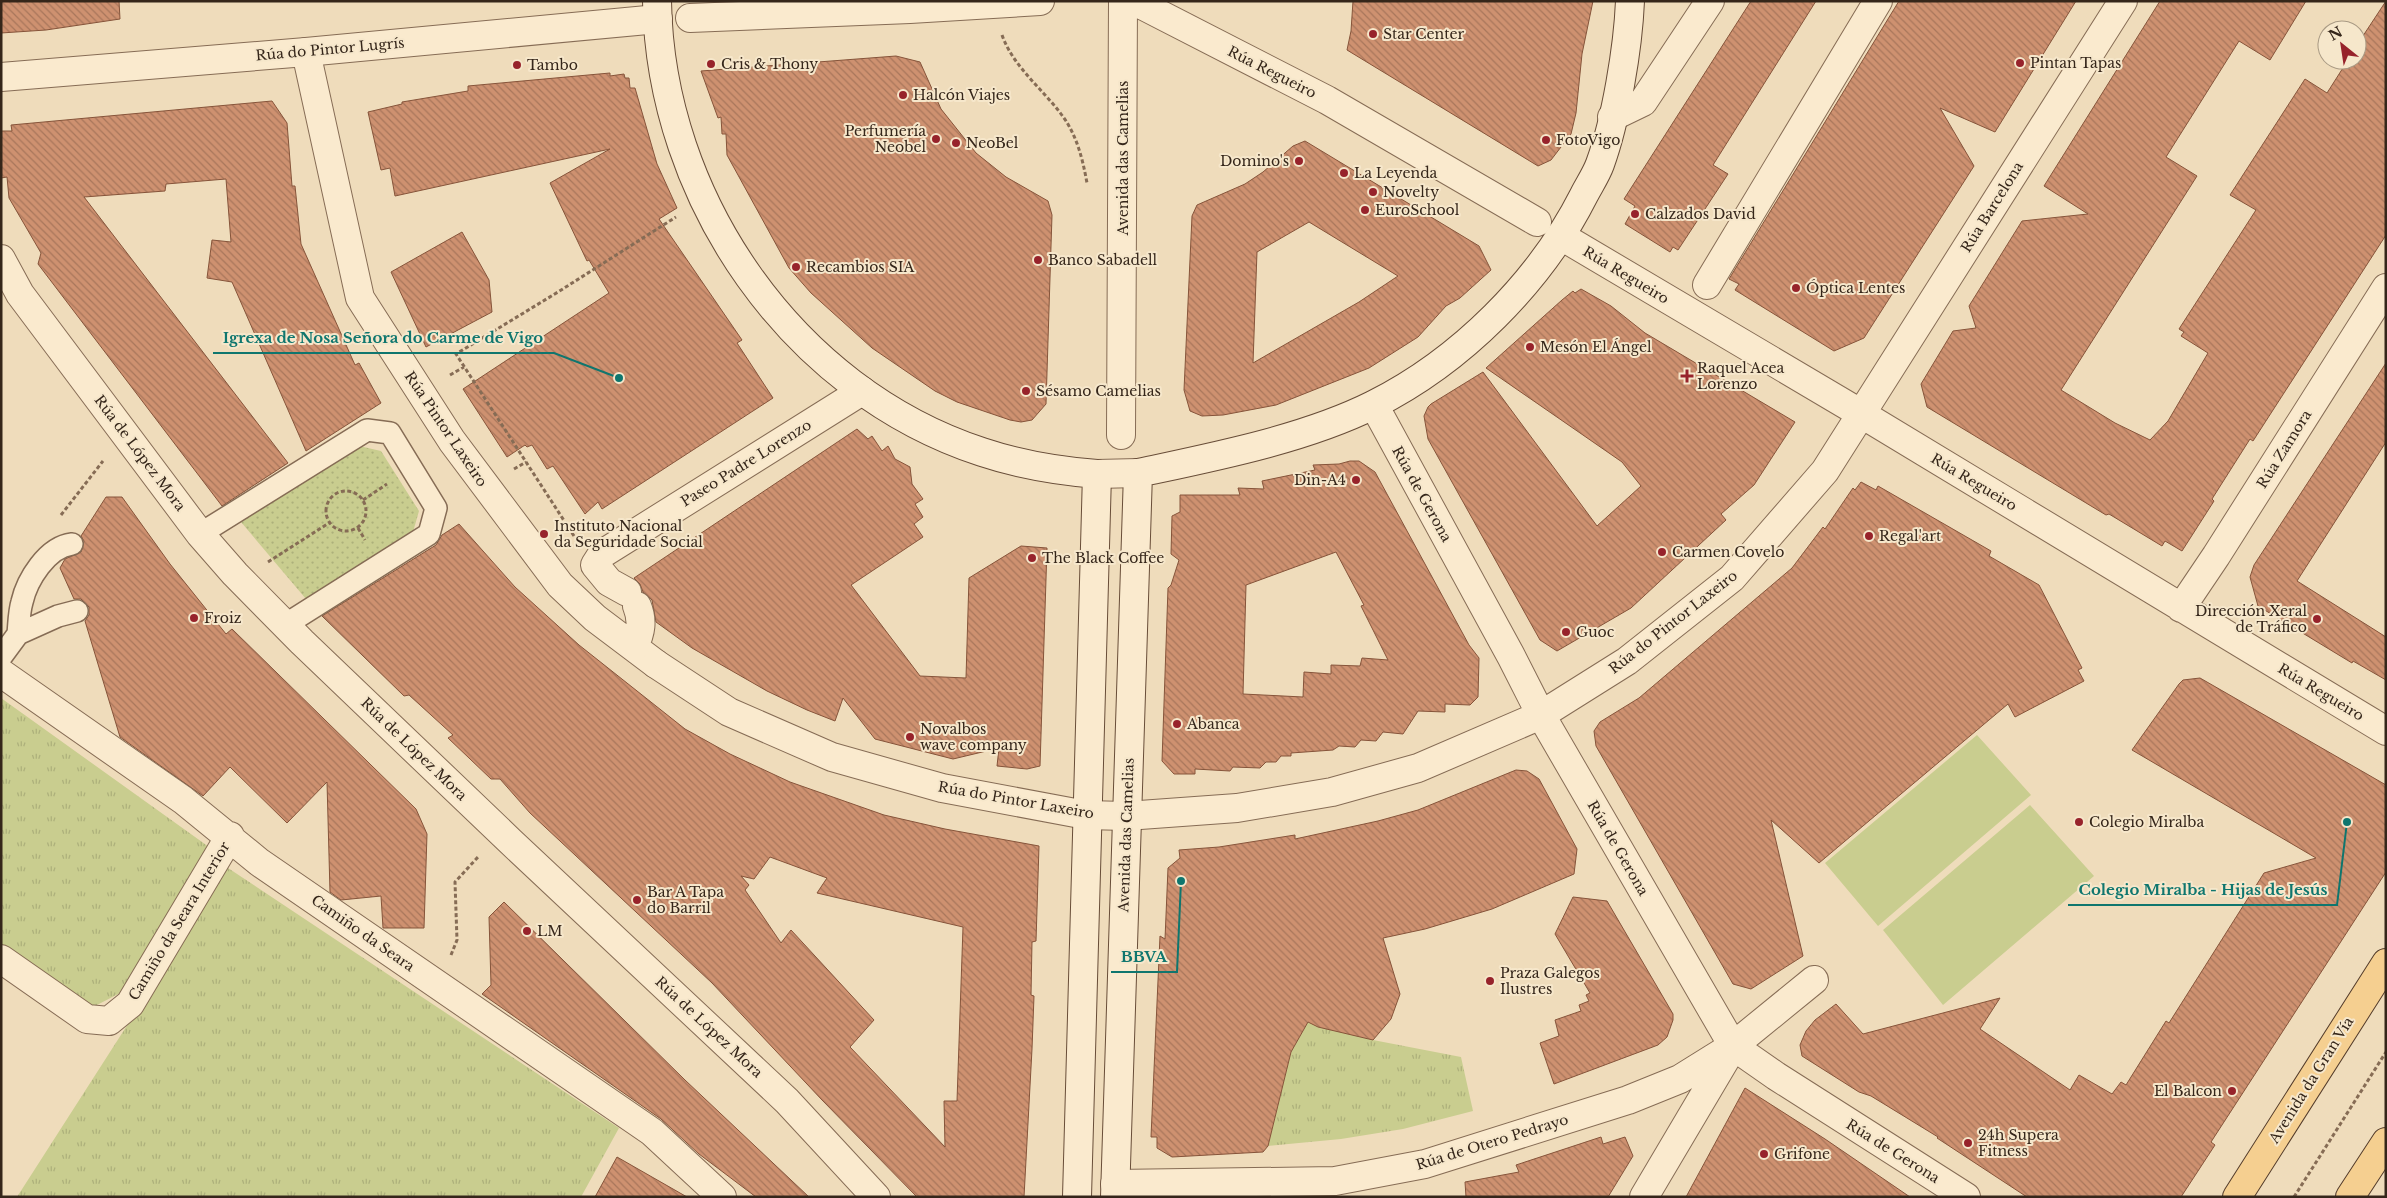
<svg xmlns="http://www.w3.org/2000/svg" width="2387" height="1198" viewBox="0 0 2387 1198" font-family="'Libre Baskerville',serif">
	<style>
		.grass { fill: url(#grass-tufts) }
		.park { fill: url(#park-dots) }
		.pitch { fill: #c9cd8f }
		.building { fill: url(#building-back-hatch); stroke: #86543a; fill-rule: evenodd }
		.lines { fill: none; stroke-linecap: round; stroke-linejoin: round }
		.service-casing { stroke: #866c55; stroke-width: 24 }
		.pedestrian-casing { stroke: #866c55; stroke-width: 30 }
		.minor-casing { stroke: #866c55; stroke-width: 30 }
		.tertiary-casing { stroke: #866c55; stroke-width: 30 }
		.secondary-casing { stroke: #684d38; stroke-width: 30 }
		.primary-casing { stroke: #533b2a; stroke-width: 30 }
		.path { stroke: #866c55; stroke-width: 3; stroke-dasharray: 4 2.5; stroke-linecap: butt }
		.service { stroke: #faeace; stroke-width: 21 }
		.pedestrian { stroke: #faeace; stroke-width: 28 }
		.minor { stroke: #faeace; stroke-width: 28 }
		.tertiary { stroke: #faeace; stroke-width: 28 }
		.secondary { stroke: #faeace; stroke-width: 28 }
		.primary { stroke: #f5cf90; stroke-width: 28 }
		.poi-dot { fill: #97232b; stroke: #f6e7cb; stroke-width: 2 }
		.labels { text-anchor: middle; dominant-baseline: central; stroke-width: 4; stroke-linejoin: round; paint-order: stroke }
		.poi-label { font-size: 14px; fill: #35261a; stroke: #f6e7cb; text-anchor: start }
		.street-label { font-size: 14px; fill: #35261a; stroke: #f6e7cb }
		.leader { fill: none; stroke: #0f766e; stroke-width: 2 }
		.callout-dot { fill: #0f766e; stroke: #f6e7cb; stroke-width: 2 }
		.callout-label { font-size: 15px; text-anchor: middle; font-weight: bold; fill: #0f766e; stroke: #f6e7cb; stroke-width: 4; stroke-linejoin: round; paint-order: stroke }
	</style>
	<defs>
		<pattern id="grass-tufts" width="24" height="20" patternUnits="userSpaceOnUse" patternTransform="scale(1.25)"><rect width="24" height="20" fill="#c9cd8f"/><path d="M3 7l-1-3M5 7V3M7 7l1-3M15 17l-1-3M17 17v-4M19 17l1-3" fill="none" stroke="#adb07b"/></pattern>
		<pattern id="park-dots" width="8" height="8" patternUnits="userSpaceOnUse" patternTransform="scale(1.25)"><rect width="8" height="8" fill="#c9cd8f"/><path d="M2 2h.1M6 6h.1" fill="none" stroke="#adb07b" stroke-width="1.8" stroke-linecap="round"/></pattern>
		<pattern id="building-back-hatch" width="6" height="6" patternUnits="userSpaceOnUse" patternTransform="scale(1.25)"><rect width="6" height="6" fill="#ce9170"/><path d="M-1 5l2 2M0 0l6 6M5-1l2 2" fill="none" stroke="#a8765b"/></pattern>
	</defs>
	<rect width="100%" height="100%" fill="#efdcbb"/>
	<path class="grass" d="M1,698L209,847L126,990L95,1006L75,1001L1,946Z
		M228,868L619,1128L581,1197H17Z
		M1308,1022L1373,1040L1461,1057L1473,1111L1403,1129L1341,1139L1268,1146L1291,1052Z"/>
	<path class="park" d="M359,446L381,451L419,511L413,532L306,599L241,522Z"/>
	<path class="pitch" d="M1977,735L2031,795L1878,926L1825,863Z
		M2030,805L2094,876L1943,1005L1883,930Z"/>
	<path class="building" d="M1,1H119L120,19L46,30L1,33Z
		M1353,1H1593L1582,54L1576,113L1571,134L1551,160L1538,166L1347,50L1351,31Z
		M1751,1H1816L1713,165L1728,174L1678,250L1673,247L1670,252L1625,224L1635,206L1624,199Z
		M1899,1H2076L1995,132L1940,108L1974,166L1864,338L1834,351L1735,290L1739,284L1729,279Z
		M2160,1H2306L2270,60L2239,41L2166,157L2197,176L2061,390L2115,423L2150,440L2168,421L2208,353L2181,336L2184,332L2179,329L2256,210L2230,195L2305,79L2327,93L2348,60H2357V45L2386,1V235L2253,441L2250,439L2212,499L2214,501L2182,551L2165,541L2162,546L2109,514L2106,515L1927,407L1921,384L1953,331L1976,328L1969,306L2022,221L2088,214L2044,186Z
		M896,56L920,62L941,109L976,153L1006,177L1048,201L1052,215L1046,404L1032,420L1021,422L1010,420L957,402L935,391L872,348L811,293L789,268L727,155L726,134H722L721,117L718,118L701,71Z
		M610,73V76L624,74L625,78H629L630,88H635L657,164L677,208L659,219L742,340L737,343L773,398L602,509L598,502L585,514L553,466L547,469L532,445L527,447L525,445L507,457L463,389L609,293L589,260L587,261L550,183L610,149L395,196L390,168L381,170L368,112L402,104V102L468,91V86Z
		M272,101L287,123L292,186H295L301,244L355,365L359,363L381,403L306,451L232,282L207,278L212,240L231,242L226,179L166,184L165,191L84,197L288,463L222,506L38,264L41,253L9,198L7,177L1,178V131H12L11,125Z
		M1305,141L1479,246L1491,270L1460,298L1446,306L1418,337L1369,368L1276,405L1223,415L1202,416L1190,411L1184,390L1192,216L1197,205L1245,184L1263,172L1293,146ZM1309,222L1398,276L1359,302L1253,363L1257,252Z
		M462,232L489,280L492,312L426,347L391,272Z
		M1581,289L1611,306L1645,333L1795,422L1754,485L1721,514L1726,520L1631,608L1557,651L1540,640L1428,439L1424,416L1428,407L1431,404L1483,372L1597,526L1641,486L1622,462L1486,368L1562,300L1573,291L1575,293Z
		M2386,363V442L2297,581L2386,637V680L2353,661L2352,663L2258,606L2250,577L2254,565Z
		M857,429L868,439L872,436L882,451L888,446L895,459L910,467L912,484L923,499L915,504L923,517L914,524L923,537L851,585L920,676L966,678L969,578L1021,546L1047,548L1040,766L1027,769L997,766L999,748L953,759L875,739L843,698L835,721L807,710L767,691L692,648L656,622L652,600L643,592L640,584L634,578Z
		M1350,461H1359L1375,472L1469,645L1479,658L1478,697L1470,705L1445,704V712L1418,711L1403,734L1383,732L1376,741L1361,740L1355,747L1339,746L1333,750L1291,753V756H1281L1276,762H1266L1260,768L1233,767L1230,771L1195,769V774H1174L1162,761L1168,588L1171,585L1179,560L1171,554L1172,516L1180,512V495H1240L1238,488L1264,489L1262,481L1315,470L1313,465L1339,464ZM1336,552L1364,605L1361,606L1388,660L1362,658L1360,666L1331,665V674L1304,672L1303,697L1243,694L1246,585Z
		M1861,482L1876,490L1878,486L1991,551L1989,556L2039,585L2082,668L2078,670L2084,681L2015,717L2008,704L1819,863L1771,820L1803,956L1751,989L1733,984L1596,746L1594,731L1600,722L1639,698L1792,568L1823,527L1825,529L1853,488L1855,490Z
		M106,497H122L170,564L226,634L232,629L416,809L427,834L424,928H383L381,896L341,900L330,892L327,782L287,823L230,767L203,796L120,737L85,621L89,615V607L81,599H74L60,568L65,559L81,552L84,541L81,536Z
		M459,524L515,587L579,645L685,729L730,754L790,782L884,815L945,829L1039,846L1036,941L1032,942L1031,995L1034,996L1032,1049L1024,1197H917L822,1100L712,983L530,813L500,779H491L448,738L453,735L409,695L404,696L322,616L436,545L442,535ZM770,857L827,878L817,893L963,927L957,1101H944L945,1147L850,1047L874,1020L791,930L781,943L745,890L749,885L741,876L754,879Z
		M2200,678L2386,785V872L2211,1142L2215,1145L2181,1197H2027L1937,1138L1938,1137L1871,1096L1859,1092L1802,1056L1800,1045L1806,1031L1815,1020L1836,1004L1863,1034L2000,998L1980,1029L2070,1090L2079,1075L2112,1094L2121,1082L2126,1085L2166,1021L2169,1023L2264,873L2316,858L2132,750L2179,684L2183,680Z
		M1516,770L1527,771L1539,779L1577,849L1574,874L1492,909L1425,929L1383,938L1400,994L1391,1019L1373,1040L1318,1027L1308,1022L1291,1052L1268,1146L1263,1152L1172,1157L1157,1148V1137H1151L1160,936L1165,939L1168,868L1180,858L1179,850L1219,847L1295,835V839L1378,821L1418,810Z
		M1573,897L1607,901L1673,1014V1020L1667,1037L1658,1045L1554,1084L1540,1043L1559,1036L1555,1020L1581,1011L1579,1005L1589,1001L1586,995L1590,993L1555,934Z
		M504,902L685,1080L809,1197H756L699,1154L661,1119L482,994L491,985L489,917Z
		M1745,1088L1825,1139L1910,1197H1686Z
		M1601,1137L1603,1144L1625,1137L1633,1156L1608,1197H1466L1465,1182L1519,1172L1516,1165Z
		M617,1157L687,1197H595Z"/>
	<g class="lines">
		<g class="service-casing">
			<path id="service" d="M200,534L367,430L390,433L436,508L429,534L285,625
				M18,634C19,624 19,612 22,602C27,580 47,547 72,544
				M1,657L18,634L58,616L77,611"/>
		</g>
		<g class="pedestrian-casing">
			<path id="pedestrian" d="M1134,1L1327,100L1537,222
				M690,18L910,9L1040,1
				M306,52L360,298L452,441L560,585L595,618L656,664
				M1707,285L1878,1
				M1121,435L1123,1
				M627,592L609,582L595,565L602,554L862,391
				M634,647C641,632 643,621 637,606"/>
		</g>
		<g class="minor-casing">
			<path id="minor" d="M1,77L306,52L658,19
				M1612,117L1643,102L1710,1
				M1561,236L1860,413L2386,731
				M1374,405L1511,656L1541,715L1733,1046L1776,1076L1966,1197
				M2181,608L2216,556L2386,288
				M656,664L729,712L832,757L942,788L1086,815L1126,816L1237,808L1332,792L1418,768L1541,715L1627,661L1732,578L1825,471L2123,1
				M1,673L183,800L259,862L652,1132L722,1197
				M1,959L87,1019L109,1021L130,1004L230,836
				M1115,1184L1335,1181L1425,1164L1628,1100L1680,1079L1733,1046L1814,980
				M1644,1197L1731,1050"/>
		</g>
		<g class="tertiary-casing">
			<path id="tertiary" d="M1,259L20,294L200,534L235,574L302,642L510,841L787,1101L876,1197
				M1097,474L1138,473"/>
		</g>
		<g class="secondary-casing">
			<path id="secondary" d="M657,1C660,198 792,390 982,452C1018,464 1058,471 1097,474L1077,1197
				M1115,1197L1138,473C1213,457 1305,439 1373,405C1461,361 1540,282 1584,195C1589,185 1596,175 1600,164C1616,120 1628,48 1630,1"/>
		</g>
		<g class="primary-casing">
			<path id="primary" d="M2237,1197L2386,963
				M2350,1197L2386,1142"/>
		</g>
		<path class="path" d="M1002,35C1014,69 1046,91 1066,121C1078,140 1083,161 1087,183
			M450,375L464,367
			M514,469L526,462
			M326 511a20 20 0 1 1 40 0a20 20 0 1 1-40 0Z
			M363,500L387,484
			M61,515L103,461
			M358,528L365,540
			M574,536L456,354L558,292L676,217
			M268,562L329,523
			M451,955L457,940L455,882L478,857
			M2294,1197L2386,1052"/>
		<use href="#service" class="service"/>
		<use href="#pedestrian" class="pedestrian"/>
		<use href="#minor" class="minor"/>
		<use href="#tertiary" class="tertiary"/>
		<use href="#secondary" class="secondary"/>
		<use href="#primary" class="primary"/>
	</g>
	<g class="poi-dot">
		<circle cx="1373" cy="34" r="5"/>
		<circle cx="2020" cy="63" r="5"/>
		<circle cx="711" cy="64" r="5"/>
		<circle cx="517" cy="65" r="5"/>
		<circle cx="903" cy="95" r="5"/>
		<circle cx="936" cy="139" r="5"/>
		<circle cx="1546" cy="140" r="5"/>
		<circle cx="956" cy="143" r="5"/>
		<circle cx="1299" cy="161" r="5"/>
		<circle cx="1344" cy="173" r="5"/>
		<circle cx="1373" cy="192" r="5"/>
		<circle cx="1365" cy="210" r="5"/>
		<circle cx="1635" cy="214" r="5"/>
		<circle cx="1038" cy="260" r="5"/>
		<circle cx="796" cy="267" r="5"/>
		<circle cx="1796" cy="288" r="5"/>
		<circle cx="1530" cy="347" r="5"/>
		<path d="M1684.5 368.5h5v5h5v5h-5v5h-5v-5h-5v-5h5z"/>
		<circle cx="1026" cy="391" r="5"/>
		<circle cx="1356" cy="480" r="5"/>
		<circle cx="544" cy="534" r="5"/>
		<circle cx="1869" cy="536" r="5"/>
		<circle cx="1662" cy="552" r="5"/>
		<circle cx="1032" cy="558" r="5"/>
		<circle cx="194" cy="618" r="5"/>
		<circle cx="2317" cy="619" r="5"/>
		<circle cx="1566" cy="632" r="5"/>
		<circle cx="1177" cy="724" r="5"/>
		<circle cx="910" cy="737" r="5"/>
		<circle cx="2079" cy="822" r="5"/>
		<circle cx="637" cy="900" r="5"/>
		<circle cx="527" cy="931" r="5"/>
		<circle cx="1490" cy="981" r="5"/>
		<circle cx="2232" cy="1091" r="5"/>
		<circle cx="1968" cy="1143" r="5"/>
		<circle cx="1764" cy="1154" r="5"/>
	</g>
	<g class="labels">
		<g class="poi-label">
			<text x="1383" y="34">Star Center</text>
			<text x="2030" y="63">Pintan Tapas</text>
			<text x="721" y="64">Cris &amp; Thony</text>
			<text x="527" y="65">Tambo</text>
			<text x="913" y="95">Halcón Viajes</text>
			<text x="926" y="131" text-anchor="end">Perfumería<tspan x="926" dy="16">Neobel</tspan></text>
			<text x="1556" y="140">FotoVigo</text>
			<text x="966" y="143">NeoBel</text>
			<text x="1289" y="161" text-anchor="end">Domino's</text>
			<text x="1354" y="173">La Leyenda</text>
			<text x="1383" y="192">Novelty</text>
			<text x="1375" y="210">EuroSchool</text>
			<text x="1645" y="214">Calzados David</text>
			<text x="1048" y="260">Banco Sabadell</text>
			<text x="806" y="267">Recambios SIA</text>
			<text x="1806" y="288">Óptica Lentes</text>
			<text x="1540" y="347">Mesón El Ángel</text>
			<text x="1697" y="368">Raquel Acea<tspan x="1697" dy="16">Lorenzo</tspan></text>
			<text x="1036" y="391">Sésamo Camelias</text>
			<text x="1346" y="480" text-anchor="end">Din-A4</text>
			<text x="554" y="526">Instituto Nacional<tspan x="554" dy="16">da Seguridade Social</tspan></text>
			<text x="1879" y="536">Regal'art</text>
			<text x="1672" y="552">Carmen Covelo</text>
			<text x="1042" y="558">The Black Coffee</text>
			<text x="2307" y="611" text-anchor="end">Dirección Xeral<tspan x="2307" dy="16">de Tráfico</tspan></text>
			<text x="204" y="618">Froiz</text>
			<text x="1576" y="632">Guoc</text>
			<text x="1187" y="724">Abanca</text>
			<text x="920" y="729">Novalbos<tspan x="920" dy="16">wave company</tspan></text>
			<text x="2089" y="822">Colegio Miralba</text>
			<text x="647" y="892">Bar A Tapa<tspan x="647" dy="16">do Barril</tspan></text>
			<text x="537" y="931">LM</text>
			<text x="1500" y="973">Praza Galegos<tspan x="1500" dy="16">Ilustres</tspan></text>
			<text x="2222" y="1091" text-anchor="end">El Balcon</text>
			<text x="1978" y="1135">24h Supera<tspan x="1978" dy="16">Fitness</tspan></text>
			<text x="1774" y="1154">Grifone</text>
		</g>
		<g class="street-label">
			<text transform="translate(330 49) rotate(-5)">Rúa do Pintor Lugrís</text>
			<text transform="translate(1272 72) rotate(27)">Rúa Regueiro</text>
			<text transform="translate(1123 158) rotate(-90)">Avenida das Camelias</text>
			<text transform="translate(1992 207) rotate(-58)">Rúa Barcelona</text>
			<text transform="translate(1626 275) rotate(31)">Rúa Regueiro</text>
			<text transform="translate(446 429) rotate(56)">Rúa Pintor Laxeiro</text>
			<text transform="translate(2284 449) rotate(-58)">Rúa Zamora</text>
			<text transform="translate(140 453) rotate(53)">Rúa de López Mora</text>
			<text transform="translate(746 463) rotate(-32)">Paseo Padre Lorenzo</text>
			<text transform="translate(1974 482) rotate(31)">Rúa Regueiro</text>
			<text transform="translate(1422 494) rotate(61)">Rúa de Gerona</text>
			<text transform="translate(1673 622) rotate(-38)">Rúa do Pintor Laxeiro</text>
			<text transform="translate(2321 692) rotate(31)">Rúa Regueiro</text>
			<text transform="translate(414 749) rotate(44)">Rúa de López Mora</text>
			<text transform="translate(1016 800) rotate(10)">Rúa do Pintor Laxeiro</text>
			<text transform="translate(1126 835) rotate(-88)">Avenida das Camelias</text>
			<text transform="translate(1618 848) rotate(60)">Rúa de Gerona</text>
			<text transform="translate(179 921) rotate(-59)">Camiño da Seara Interior</text>
			<text transform="translate(363 933) rotate(35)">Camiño da Seara</text>
			<text transform="translate(709 1027) rotate(43)">Rúa de López Mora</text>
			<text transform="translate(2311 1080) rotate(-58)">Avenida da Gran Vía</text>
			<text transform="translate(1492 1142) rotate(-17)">Rúa de Otero Pedrayo</text>
			<text transform="translate(1893 1151) rotate(32)">Rúa de Gerona</text>
		</g>
	</g>
	<path class="leader" d="M619 378L554 353H213M2347 822L2337 905H2068M1181 881L1177 972H1111"/>
	<g class="callout-dot">
		<circle cx="619" cy="378" r="5"/>
		<circle cx="2347" cy="822" r="5"/>
		<circle cx="1181" cy="881" r="5"/>
	</g>
	<g class="callout-label">
		<text x="383" y="343">Igrexa de Nosa Señora do Carme de Vigo</text>
		<text x="2203" y="895">Colegio Miralba - Hijas de Jesús</text>
		<text x="1144" y="962">BBVA</text>
	</g>
	<rect width="2387" height="1198" fill="none" stroke="#35261a" stroke-width="5"/>
	<g transform="translate(2342 45) rotate(330)"><circle r="24" fill="#f6e7cb" stroke="#a99a84"/>
	<path d="M0-4L9 19L0 12L-9 19Z" fill="#97232b"/>
	<text y="-8" font-size="14" font-weight="bold" text-anchor="middle" fill="#35261a">N</text>
	</g>
</svg>
